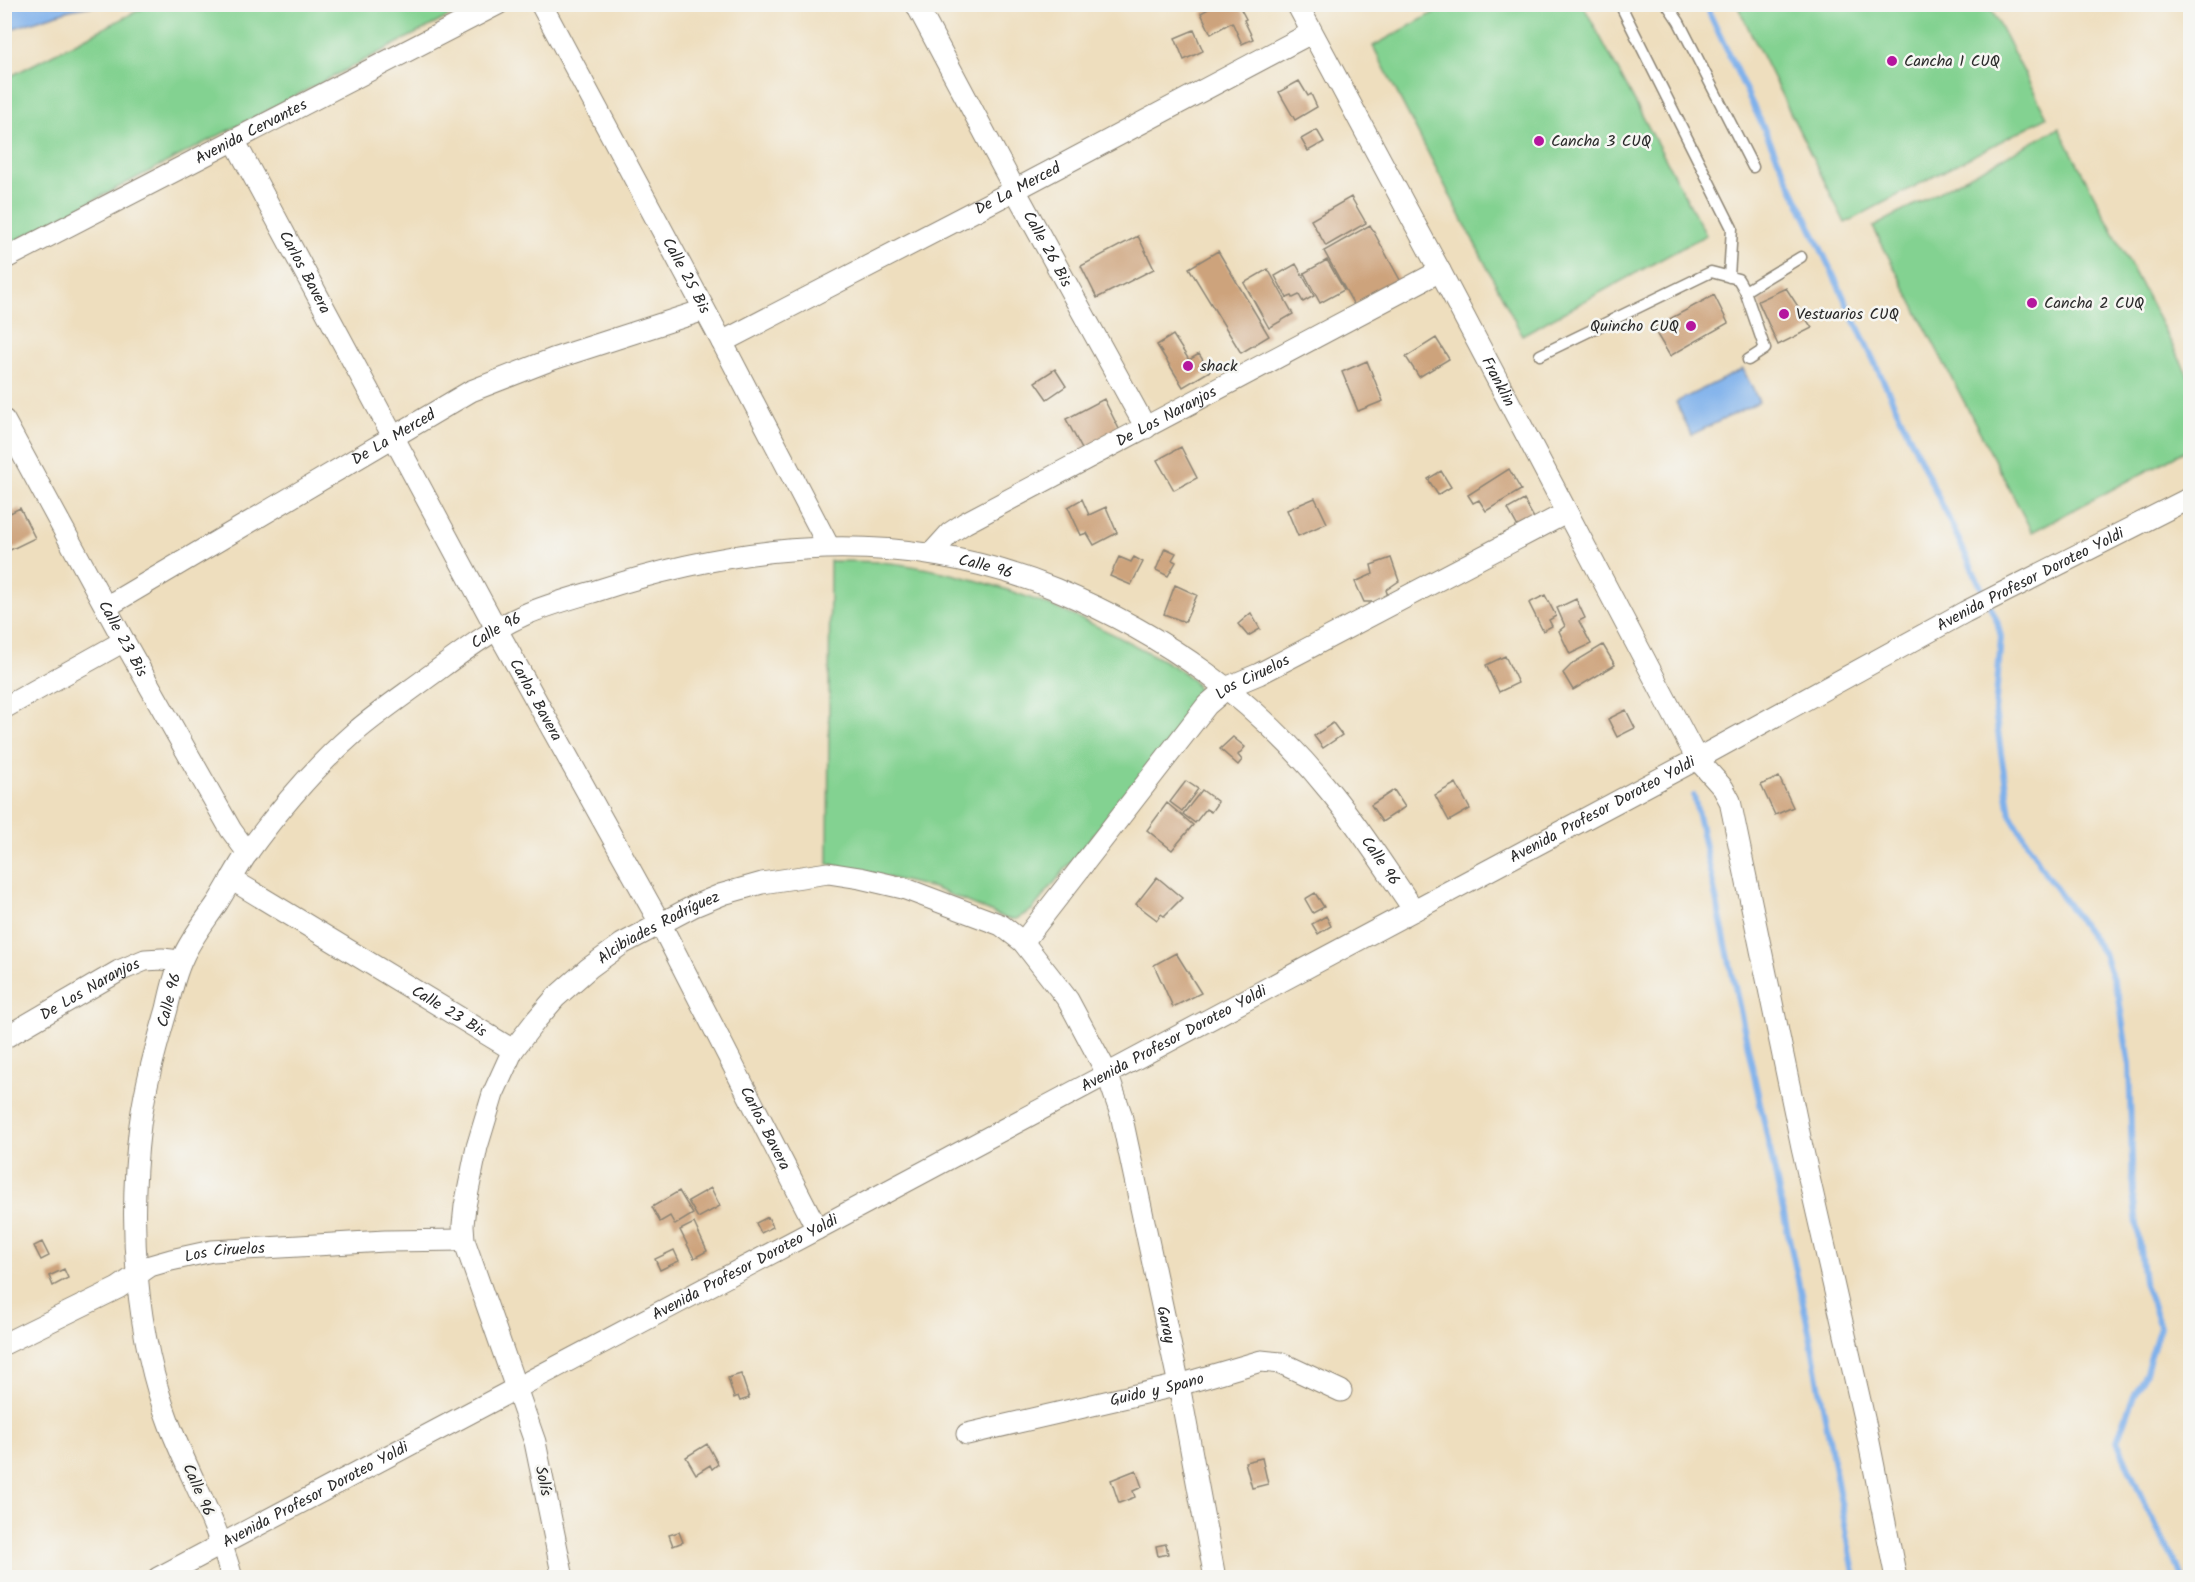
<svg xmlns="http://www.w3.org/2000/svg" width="2195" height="1582" viewBox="0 0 2195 1582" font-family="Kalam,sans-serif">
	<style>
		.green { fill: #83d291; stroke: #577e5e; stroke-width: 1.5 }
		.water { fill: #7fb1eb; stroke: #556e8b; stroke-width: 1.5 }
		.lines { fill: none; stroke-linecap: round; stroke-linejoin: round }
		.stream { stroke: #7fb1eb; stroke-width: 6 }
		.building { fill: #cda37c }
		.service-casing { stroke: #8c8474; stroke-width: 13 }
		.minor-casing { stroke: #8c8474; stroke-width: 23 }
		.service { stroke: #fff; stroke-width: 10 }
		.minor { stroke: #fff; stroke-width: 21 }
		.poi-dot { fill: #b5179e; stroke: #f6f6f2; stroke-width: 2 }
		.labels { text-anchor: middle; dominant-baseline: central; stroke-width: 5; stroke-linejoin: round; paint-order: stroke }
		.poi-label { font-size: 16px; fill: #2b2b2b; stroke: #f6f6f2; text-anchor: start }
		.street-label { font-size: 16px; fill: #2b2b2b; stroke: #f6f6f2 }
	</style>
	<rect width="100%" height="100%" fill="#f6f6f2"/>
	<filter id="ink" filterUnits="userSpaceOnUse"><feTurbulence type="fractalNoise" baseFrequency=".0167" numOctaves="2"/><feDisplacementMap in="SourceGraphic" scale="12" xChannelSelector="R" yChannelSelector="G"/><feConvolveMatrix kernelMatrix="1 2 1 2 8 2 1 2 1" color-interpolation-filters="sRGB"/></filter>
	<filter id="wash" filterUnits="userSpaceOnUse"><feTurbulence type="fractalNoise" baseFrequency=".008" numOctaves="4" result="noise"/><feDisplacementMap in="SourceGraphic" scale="24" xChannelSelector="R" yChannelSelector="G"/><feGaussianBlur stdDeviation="1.35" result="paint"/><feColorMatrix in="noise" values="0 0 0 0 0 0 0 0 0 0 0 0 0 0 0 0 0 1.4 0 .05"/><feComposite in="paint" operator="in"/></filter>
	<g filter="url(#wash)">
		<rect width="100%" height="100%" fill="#eedebe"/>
		<path class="green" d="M149,5V4L471,5L5,246V79Z
			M1448,5H1583L1706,235L1522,335L1373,46Z
			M1737,5H1989L2047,117L1845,223Z
			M2059,128L2190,379V448L2032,532L1873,227Z
			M830,561C859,561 888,561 917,567C1000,581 1078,614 1151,654C1164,661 1189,673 1196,685C1201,693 1200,698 1198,707L1032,910L1016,919H1007L934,888L828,864Z"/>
		<path class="water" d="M4,5L5,4L98,5L70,10L5,31Z
			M1743,369L1759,402L1691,435L1676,402Z"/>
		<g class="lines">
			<path class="stream" d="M1705,4L1997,621L2001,637L1995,711L2010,814L2047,876L2104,954L2119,998L2129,1065L2133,1193L2144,1282L2160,1326L2146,1372L2131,1402L2117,1441L2146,1507L2183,1578
				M1694,796L1810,1336L1855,1578"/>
		</g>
		<g id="blocks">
			<path class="building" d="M1217,4H1238L1246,19L1244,20L1253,39L1242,44L1232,22L1211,34L1201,13Z
				M1194,30L1203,51L1184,60L1175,38Z
				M1299,81L1308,96L1311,94L1317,107L1295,120L1279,92Z
				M1317,130L1324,142L1308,151L1301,139Z
				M1351,197L1366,223L1326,246L1311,220Z
				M1370,225L1400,280L1354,305L1324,251Z
				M1138,236L1154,269L1097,298L1081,266Z
				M1218,251L1269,336L1241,353L1189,268Z
				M1327,260L1344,290L1320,303L1304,273Z
				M1296,264L1314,296L1303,302L1299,295L1293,298L1292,296L1287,298L1275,276Z
				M1268,269L1293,314L1269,328L1244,283Z
				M1786,288L1812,328L1778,345L1758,301Z
				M1714,295L1728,323L1670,356L1653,328Z
				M1173,335L1189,360L1199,354L1210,371L1183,387L1157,345Z
				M1436,338L1449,359L1419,377L1406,357Z
				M1367,361L1383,401L1358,411L1342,372Z
				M1055,369L1066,386L1047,399L1035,382Z
				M1104,399L1120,431L1083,451L1066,419Z
				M1181,447L1197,478L1174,490L1157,460Z
				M1509,469L1521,490L1486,511L1479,500L1473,503L1468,495Z
				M1441,471L1451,487L1438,495L1428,479Z
				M1315,498L1327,523L1298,536L1287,510Z
				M1082,499L1089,515L1106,507L1117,533L1094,545L1087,533L1081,535L1068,507Z
				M1524,500L1535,520L1519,529L1508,509Z
				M20,508L35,538L4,553V516Z
				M1165,548L1176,553L1172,560L1176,562L1168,576L1156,570Z
				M1119,557L1131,562L1134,557L1143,562L1131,585L1110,576Z
				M1391,558L1399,581L1386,590L1388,596L1379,602H1364L1355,582L1373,574L1371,565Z
				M1175,585L1197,595L1185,622L1164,614Z
				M1545,595L1556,616L1549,620L1552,626L1543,631L1529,603Z
				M1576,599L1585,618L1579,621L1591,644L1570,654L1559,631L1565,626L1557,608Z
				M1251,613L1260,629L1248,636L1238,624Z
				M1603,645L1615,665L1573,690L1563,673L1573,663Z
				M1505,656L1518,683L1499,692L1486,665Z
				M1626,710L1635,728L1617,737L1608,719Z
				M1333,723L1342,735L1323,748L1314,736Z
				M1233,737L1245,747L1238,755L1242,760L1238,765L1220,749Z
				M1779,777L1793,807L1775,815L1761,785Z
				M1186,781L1198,789L1182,811L1170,802Z
				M1456,783L1470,809L1449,821L1435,795Z
				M1202,790L1218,802L1211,812L1206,809L1195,823L1183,814Z
				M1394,790L1405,807L1382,822L1371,805Z
				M1167,803L1193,825L1172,850L1147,830Z
				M1157,877L1182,898L1164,916L1161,914L1157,920L1136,904Z
				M1315,893L1324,907L1313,913L1305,899Z
				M1326,916L1331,926L1318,934L1312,924Z
				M1176,953L1201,993L1173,1007L1154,965Z
				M711,1188L720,1206L698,1218L688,1201Z
				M679,1191L693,1214L675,1225L670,1216L660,1222L652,1207Z
				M768,1217L773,1227L761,1233L756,1223Z
				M694,1223L707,1251L694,1258L680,1230Z
				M42,1242L49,1256L41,1260L34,1246Z
				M674,1250L679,1261L660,1270L655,1259Z
				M64,1269L68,1278L53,1286L49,1276Z
				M741,1374L749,1398L740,1401L738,1396L734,1398L728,1378Z
				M707,1444L718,1464L712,1469L710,1465L696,1474L686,1457Z
				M1262,1458L1268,1484L1252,1488L1245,1462Z
				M1136,1470L1142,1487L1133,1491L1135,1497L1119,1503L1111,1480Z
				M679,1532L683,1542L673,1546L669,1535Z
				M1166,1544L1168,1554L1158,1556L1156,1546Z"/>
		</g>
	</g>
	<g filter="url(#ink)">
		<use href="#blocks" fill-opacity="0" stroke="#8c8474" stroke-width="1.5"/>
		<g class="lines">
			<g class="service-casing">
				<path id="service" d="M1620,4L1732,228L1729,277
					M1667,4L1679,22L1753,167
					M1745,291L1801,257
					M1540,355L1711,272L1738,279L1745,291L1765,349L1748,360"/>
			</g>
			<g class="minor-casing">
				<g id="minor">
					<path id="s1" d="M541,4L722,342L829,547"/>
					<path id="s2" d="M916,4L1015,190L1146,428"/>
					<path id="s3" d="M1297,4L1440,271L1697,759L1723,788L1730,801L1802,1147L1866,1427L1896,1578"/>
					<path id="s4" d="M234,140L497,630L660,923L817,1229"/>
					<path id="s5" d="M4,259L498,4"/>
					<path id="s6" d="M722,342L1015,190L1311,33"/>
					<path id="s7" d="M4,420L124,641L231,830L248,853"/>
					<path id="s8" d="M931,554L950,533L965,523L1440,271"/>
					<path id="s9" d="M106,607L471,391L553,359L704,310"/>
					<path d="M4,708L124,641"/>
					<path id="s10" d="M231,879L513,1050"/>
					<path id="s11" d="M1023,942L1207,705L1228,687L1259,674L1566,513"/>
					<path id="s12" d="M4,1038L119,971L145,960L162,959L180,961"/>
					<path id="s13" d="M4,1344L118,1288L150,1266L171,1260L212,1251L385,1241L464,1240"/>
					<path id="s14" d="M967,1434L1179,1385L1261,1361L1281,1363L1341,1391"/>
					<path id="s15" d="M158,1578L817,1229L1697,759L1965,612L2190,498"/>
					<path id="s16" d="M232,1578C218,1525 190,1477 170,1426C135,1334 128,1223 140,1125C145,1086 156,1047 167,1009C171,991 175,973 183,957C192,937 206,920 218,902C228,886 236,870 246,855C277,812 314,768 354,733C376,714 401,697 424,680C456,657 488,631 524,615C547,605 572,598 596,591C749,541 903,527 1055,589C1166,635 1257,700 1332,794C1362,831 1387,871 1414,910"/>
					<path id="s17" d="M563,1578L535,1442L464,1240L463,1225L465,1206L477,1147L493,1094L513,1050L537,1019L556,997L589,968L622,944L694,906L723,894L762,883L828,873L860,878L903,888L1001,925L1023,942L1068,1000L1107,1073L1121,1114L1179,1385L1215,1578"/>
				</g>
			</g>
			<use href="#service" class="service"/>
			<use href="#minor" class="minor"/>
		</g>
	</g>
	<g class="poi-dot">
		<circle cx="1892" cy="61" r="6"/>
		<circle cx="1539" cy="141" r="6"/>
		<circle cx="2032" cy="303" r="6"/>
		<circle cx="1784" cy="314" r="6"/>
		<circle cx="1691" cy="326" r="6"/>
		<circle cx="1188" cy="366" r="6"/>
	</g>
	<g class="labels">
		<g class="poi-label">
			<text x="1904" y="61">Cancha 1 CUQ</text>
			<text x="1551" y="141">Cancha 3 CUQ</text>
			<text x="2044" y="303">Cancha 2 CUQ</text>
			<text x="1796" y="314">Vestuarios CUQ</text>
			<text x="1679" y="326" text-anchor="end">Quincho CUQ</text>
			<text x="1200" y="366">shack</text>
		</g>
		<g class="street-label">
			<text stroke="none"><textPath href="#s5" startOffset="278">Avenida Cervantes</textPath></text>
			<text stroke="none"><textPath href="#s6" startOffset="333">De La Merced</textPath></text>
			<text stroke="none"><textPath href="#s2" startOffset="278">Calle 26 Bis</textPath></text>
			<text stroke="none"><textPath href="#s4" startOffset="150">Carlos Bavera</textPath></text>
			<text stroke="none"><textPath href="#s1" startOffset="308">Calle 25 Bis</textPath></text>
			<text stroke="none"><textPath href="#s3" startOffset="428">Franklin</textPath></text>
			<text stroke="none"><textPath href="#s8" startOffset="274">De Los Naranjos</textPath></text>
			<text stroke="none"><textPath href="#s9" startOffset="334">De La Merced</textPath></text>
			<text stroke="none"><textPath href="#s16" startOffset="1606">Calle 96</textPath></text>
			<text stroke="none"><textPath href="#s15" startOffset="2122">Avenida Profesor Doroteo Yoldi</textPath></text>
			<text stroke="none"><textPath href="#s16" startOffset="1102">Calle 96</textPath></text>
			<text stroke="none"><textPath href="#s7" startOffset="249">Calle 23 Bis</textPath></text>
			<text stroke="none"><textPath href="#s11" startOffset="354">Los Ciruelos</textPath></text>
			<text stroke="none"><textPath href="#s4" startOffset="636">Carlos Bavera</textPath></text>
			<text stroke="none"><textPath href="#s15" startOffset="1636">Avenida Profesor Doroteo Yoldi</textPath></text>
			<text stroke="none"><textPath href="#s16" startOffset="2110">Calle 96</textPath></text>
			<text stroke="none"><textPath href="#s17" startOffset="744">Alcibiades Rodríguez</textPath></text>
			<text stroke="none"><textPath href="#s12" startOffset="99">De Los Naranjos</textPath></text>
			<text stroke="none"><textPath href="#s16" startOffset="598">Calle 96</textPath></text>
			<text stroke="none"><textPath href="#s10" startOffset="255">Calle 23 Bis</textPath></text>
			<text stroke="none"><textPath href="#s15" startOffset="1150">Avenida Profesor Doroteo Yoldi</textPath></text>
			<text stroke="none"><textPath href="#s4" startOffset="1122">Carlos Bavera</textPath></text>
			<text stroke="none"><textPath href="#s13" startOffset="242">Los Ciruelos</textPath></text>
			<text stroke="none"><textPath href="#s15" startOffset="664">Avenida Profesor Doroteo Yoldi</textPath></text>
			<text stroke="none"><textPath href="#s17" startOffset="1548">Garay</textPath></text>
			<text stroke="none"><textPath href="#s14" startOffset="195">Guido y Spano</textPath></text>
			<text transform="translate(543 1481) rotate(78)">Solís</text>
			<text transform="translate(198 1490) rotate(66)">Calle 96</text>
			<text stroke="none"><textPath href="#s15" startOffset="178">Avenida Profesor Doroteo Yoldi</textPath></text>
		</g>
	</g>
	<rect width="2195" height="1582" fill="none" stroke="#f6f6f2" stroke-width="24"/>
</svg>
